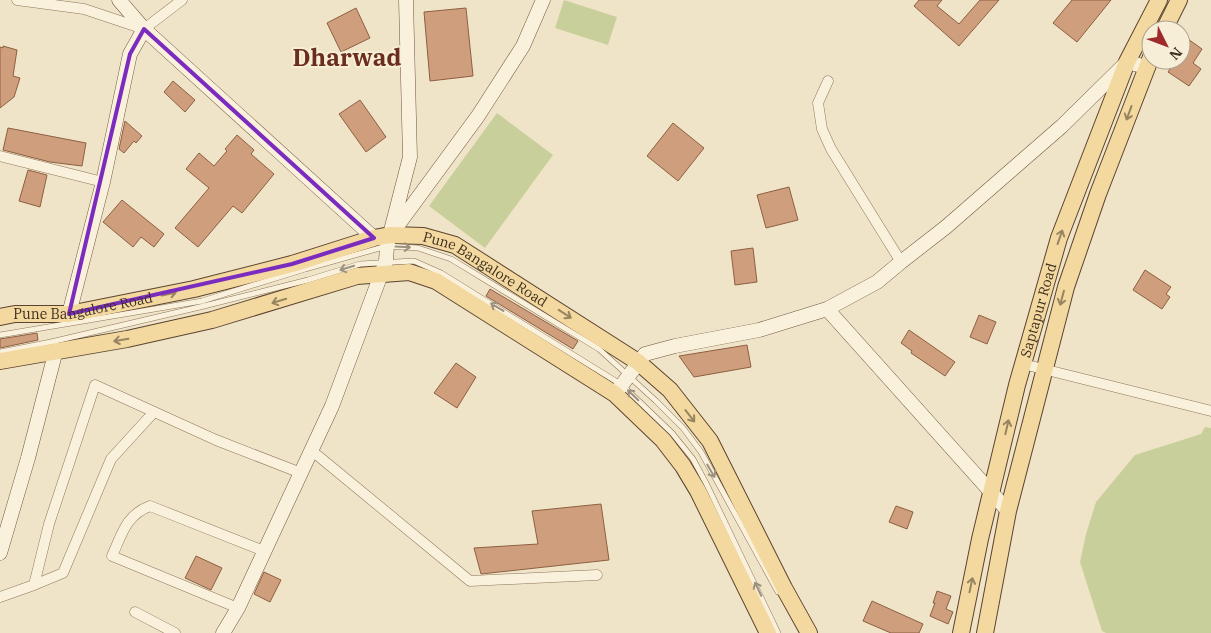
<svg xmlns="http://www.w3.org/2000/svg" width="1211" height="633" viewBox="0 0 1211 633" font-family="'IBM Plex Serif',serif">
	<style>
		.green { fill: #c9cf9b }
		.building { fill: #cf9f7d; stroke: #8d5f41 }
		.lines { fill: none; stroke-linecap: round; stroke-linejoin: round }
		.lane-casing { stroke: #8d765c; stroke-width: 6 }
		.street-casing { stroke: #8d765c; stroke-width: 11 }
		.secondary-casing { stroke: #6f573f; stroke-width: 15 }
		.primary-casing { stroke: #5b4430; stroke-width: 18 }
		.lane { stroke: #faf1dc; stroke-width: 5 }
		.street { stroke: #faf1dc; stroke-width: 10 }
		.secondary { stroke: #faf1dc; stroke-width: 14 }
		.primary { stroke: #f3d9a0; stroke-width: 16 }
		.oneway { stroke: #988460 }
		.oneway2 { stroke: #9c907e }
		.marked { fill: none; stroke: #7b2cbf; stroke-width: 4; stroke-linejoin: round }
		.labels { text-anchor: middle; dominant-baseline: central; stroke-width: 4; stroke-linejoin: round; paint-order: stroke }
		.street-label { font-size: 14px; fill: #3d2e20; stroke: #f7eed8 }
		.town-label { font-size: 24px; font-weight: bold; fill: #6b2e1e; stroke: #f7eed8 }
	</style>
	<rect width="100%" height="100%" fill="#f0e4c8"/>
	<path class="green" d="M564,0L617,17L608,45L555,28Z
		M497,113L553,155L485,248L429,206Z
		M1205,427L1211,428V633H1106L1102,631L1080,562L1086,534L1096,502L1135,455L1201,434Z"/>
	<path class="building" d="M919,0H942L937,6L959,24L980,0H999L959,46L914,6Z
		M1072,0H1111L1077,42L1053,23Z
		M356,8L370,38L341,52L327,23Z
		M466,8L473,76L430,81L424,12Z
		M1188,39L1202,49L1193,63L1201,69L1189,86L1168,72L1176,60H1181V50Z
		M3,46L17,50L13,76L20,78L14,97L0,108V47L3,48Z
		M173,81L195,100L185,112L164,92Z
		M360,100L386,137L366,152L339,114Z
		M125,121L142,136L136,143L134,141L124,153L119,149Z
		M673,123L704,148L678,181L647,156Z
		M8,128L86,143L82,166L50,162L3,150Z
		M237,135L254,150L251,154L274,174L242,213L233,206L198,247L175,228L209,188L186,169L199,153L214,166L227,151L225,149Z
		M28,170L47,175L40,207L19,201Z
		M789,187L798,220L766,228L757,195Z
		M122,200L164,234L154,247L141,237L133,247L103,222Z
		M753,248L757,282L735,285L731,251Z
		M1145,270L1171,287L1166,294L1170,297L1162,309L1133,290Z
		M490,289L578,341L573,349L486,296Z
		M979,315L996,322L987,344L970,337Z
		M909,330L955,362L945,376L911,353L912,351L901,343Z
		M37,333L38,340L0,348V339Z
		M747,345L751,367L694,377L679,356Z
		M456,363L476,377L457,408L434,393Z
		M601,504L609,560L481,574L474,548L538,544L532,511Z
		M896,506L913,512L907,529L889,522Z
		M196,556L222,568L211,590L185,578Z
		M264,572L281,580L270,602L254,594Z
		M937,591L951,596L946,609L953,612L948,624L930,616L935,603H933Z
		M872,601L923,624L919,633H891L863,621Z"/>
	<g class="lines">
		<g class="lane-casing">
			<path id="lane" d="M0,335L202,301L305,269L387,246L418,248L451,259L599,349L656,401L683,428L701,452L778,592
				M0,352L51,342L204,306L308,280L360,264L414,261L441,273L622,385L672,433L693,459L707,485L778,633"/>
		</g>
		<g class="street-casing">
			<path id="street" d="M17,0L84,9L144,29L182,0
				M828,81L818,103L822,129L831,149L901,262
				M0,156L103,182
				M1023,364L1211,411
				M311,450L470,581L597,575
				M34,585L63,573L111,459L154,412
				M0,597L34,585L49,524L95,385L216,440L301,473
				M238,608L112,556C122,534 126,515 150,506L264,551
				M135,612L175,633"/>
		</g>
		<g class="secondary-casing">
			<path id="secondary" d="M119,0L144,29L374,238
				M395,229L478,116L523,46L543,0
				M827,309L1008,511
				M69,314L103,182L130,54L144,29
				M615,394L645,354L675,346L759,330L827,309L877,282L901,262L946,227L1062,126L1127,62L1146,67
				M0,553L28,458L56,350
				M223,633L238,608L332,406L386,261L387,246L410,157L406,0"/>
		</g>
		<g class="primary-casing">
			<g id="primary">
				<path d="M1164,30L1179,0"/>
				<path id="s1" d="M0,317L15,314H69L194,289L292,264L374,238L390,235L423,236L455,245L638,362L670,390L710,441L784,588L809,633"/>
				<path d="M0,361L127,339L212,320L357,276L409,272L436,281L615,394L663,440L683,466L698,491L768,633"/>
				<path id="s2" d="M961,633L980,539L1017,385L1059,238L1127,62L1159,0"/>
				<path d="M985,633L1008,511L1066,287L1098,194L1151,57"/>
			</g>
		</g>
		<use href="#lane" class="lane"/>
		<use href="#street" class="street"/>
		<use href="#secondary" class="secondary"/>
		<use href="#primary" class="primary"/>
	</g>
	<defs><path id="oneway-shaft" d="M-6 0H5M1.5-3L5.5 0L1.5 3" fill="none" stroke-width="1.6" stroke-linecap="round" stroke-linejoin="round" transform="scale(1.25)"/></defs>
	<g class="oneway">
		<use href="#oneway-shaft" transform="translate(1129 113) rotate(110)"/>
		<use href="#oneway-shaft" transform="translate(1060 237) rotate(-71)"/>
		<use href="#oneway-shaft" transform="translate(169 294) rotate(-12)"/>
		<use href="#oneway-shaft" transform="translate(1062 298) rotate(105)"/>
		<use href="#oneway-shaft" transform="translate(279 301) rotate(163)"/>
		<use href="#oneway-shaft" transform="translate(565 314) rotate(33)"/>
		<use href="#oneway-shaft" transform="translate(121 340) rotate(171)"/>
		<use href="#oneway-shaft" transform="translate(690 416) rotate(52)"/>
		<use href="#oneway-shaft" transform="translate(1007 427) rotate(-77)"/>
		<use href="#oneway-shaft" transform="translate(971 585) rotate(-78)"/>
	</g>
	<g class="oneway2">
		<use href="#oneway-shaft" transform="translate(403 247) rotate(3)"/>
		<use href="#oneway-shaft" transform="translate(347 268) rotate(163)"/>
		<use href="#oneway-shaft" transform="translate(497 307) rotate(-149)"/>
		<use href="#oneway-shaft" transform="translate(633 395) rotate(-136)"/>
		<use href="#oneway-shaft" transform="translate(711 471) rotate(60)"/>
		<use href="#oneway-shaft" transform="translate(758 589) rotate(-115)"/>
	</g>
	<path class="marked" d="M144,29L374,238L292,264L69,314L130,54Z"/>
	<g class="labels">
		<g class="street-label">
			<text stroke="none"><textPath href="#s1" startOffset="504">Pune Bangalore Road</textPath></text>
			<text stroke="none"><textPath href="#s1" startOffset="84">Pune Bangalore Road</textPath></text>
			<text stroke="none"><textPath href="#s2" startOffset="332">Saptapur Road</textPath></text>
		</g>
		<g class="town-label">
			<text x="347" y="57">Dharwad</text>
		</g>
	</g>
	<g transform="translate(1166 45) rotate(132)"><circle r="24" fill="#f7eed8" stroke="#ada18e"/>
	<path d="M0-4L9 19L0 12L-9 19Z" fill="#9e2a2b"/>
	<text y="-8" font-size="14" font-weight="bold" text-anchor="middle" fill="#3d2e20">N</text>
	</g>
</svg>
